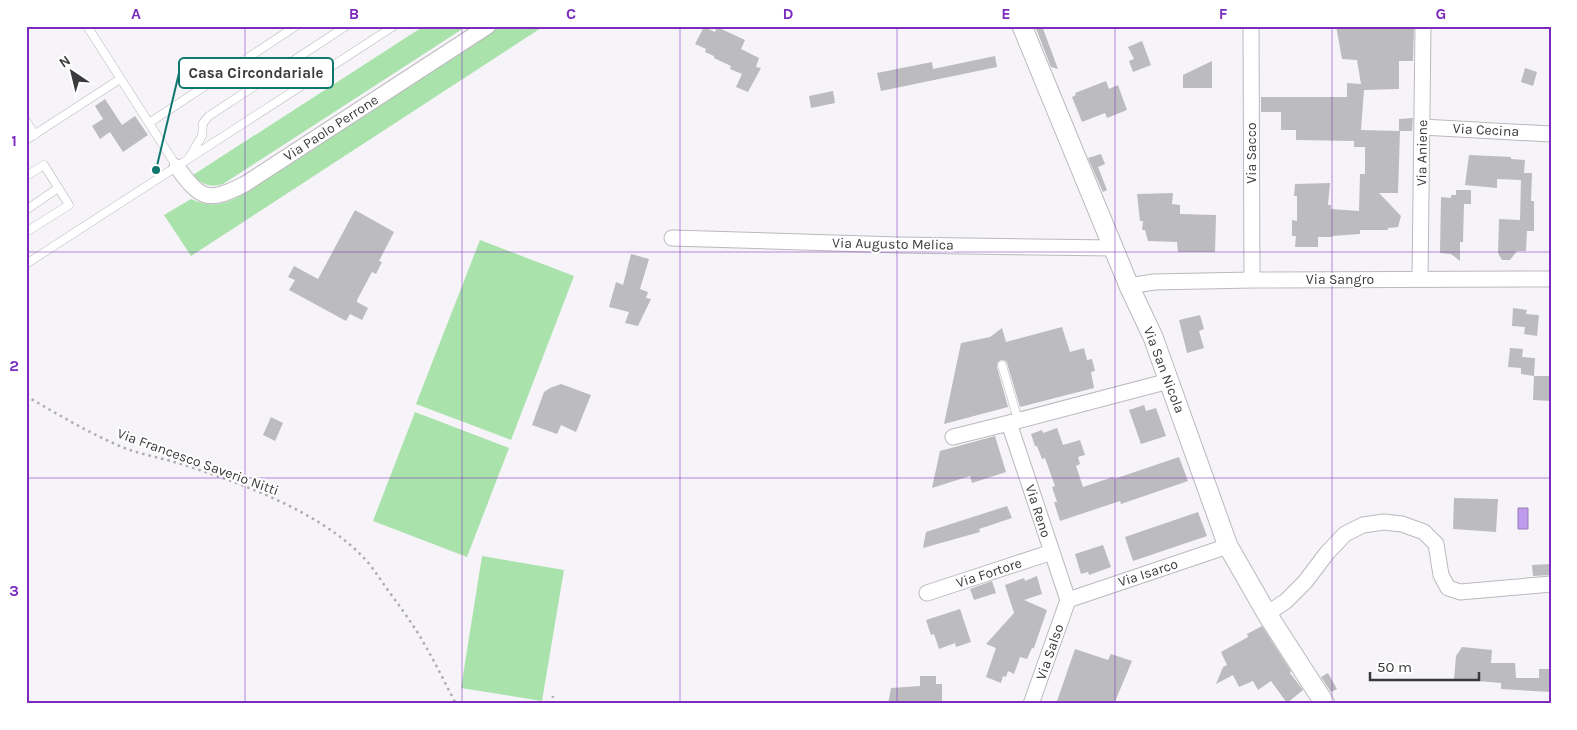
<svg xmlns="http://www.w3.org/2000/svg" width="1577" height="730" viewBox="0 0 1577 730" font-family="Karla,sans-serif">
	<style>
		.grass { fill: #aae2ac }
		.water { fill: #c19beb; stroke: #987eb6 }
		.building { fill: #bcbbbe }
		.lines { fill: none; stroke-linecap: round; stroke-linejoin: round }
		.service-casing { stroke: #bbb9bd; stroke-width: 9 }
		.minor-casing { stroke: #bbb9bd; stroke-width: 17 }
		.tertiary-casing { stroke: #bbb9bd; stroke-width: 21 }
		.path { stroke: #adacaf; stroke-width: 2.5; stroke-dasharray: 2.5 4; stroke-linecap: butt }
		.service { stroke: #fff; stroke-width: 8 }
		.minor { stroke: #fff; stroke-width: 15 }
		.tertiary { stroke: #fff; stroke-width: 19 }
		.grid { fill: none; stroke: #7b2cbf; stroke-width: 1; stroke-opacity: 0.55 }
		.labels { text-anchor: middle; dominant-baseline: central; stroke-width: 4; stroke-linejoin: round; paint-order: stroke }
		.street-label { font-size: 14px; fill: #3a393b; stroke: #fff }
		.leader { fill: none; stroke: #0f766e; stroke-width: 2 }
		.callout-dot { fill: #0f766e; stroke: #fff; stroke-width: 2 }
		.callout { fill: #fff; stroke: #0f766e; stroke-width: 2 }
		.callout-label { font-size: 15px; text-anchor: middle; font-weight: bold; fill: #3a393b }
		.neatline { fill: none; stroke: #7b2cbf; stroke-width: 2 }
		.grid-label { font-size: 16px; text-anchor: middle; font-weight: bold; fill: #7b2cbf }
	</style>
	<rect width="100%" height="100%" fill="#f6f4f8"/>
	<path class="grass" d="M424,26H467L223,184C211,188 202,185 193,175Z
		M500,26H544L191,256L164,215L191,199C212,208 222,205 242,195Z
		M480,240L574,276L511,440L416,404Z
		M415,412L509,448L467,557L373,521Z
		M482,556L564,570L542,701L461,688Z"/>
	<path class="water" d="M1518,508H1528V529H1518Z"/>
	<path class="building" d="M1035,26H1042L1058,69L1051,67Z
		M1336,26H1414L1413,61H1399V89L1364,90L1361,130L1399,131V119L1413,118L1412,131H1400L1398,193H1379L1401,216L1398,227L1388,228V230H1360V234L1332,236V237H1318V247H1295L1296,236H1292V220L1297,221V196H1294L1295,184L1330,183L1328,205H1331V209L1359,211L1360,174H1365V147H1354V141L1296,140V130H1281V112H1261V97H1347V83L1361,84L1357,60L1342,59Z
		M704,27L715,32L717,27L745,40L741,49L759,58L756,67L761,68L748,92L736,87L742,74L730,69L731,66L714,58V56L705,52L706,49L695,44Z
		M1142,41L1151,65L1133,72L1129,61L1134,59L1128,47Z
		M995,56L997,67L881,91L877,73L932,62L933,69Z
		M1212,61V88H1183V75Z
		M1525,68L1537,72L1533,86L1521,82Z
		M1106,81L1109,89L1118,85L1127,110L1107,118L1105,113L1082,122L1072,97L1076,95L1075,93Z
		M833,91L835,103L811,108L809,96Z
		M105,99L122,125L135,116L148,135L123,152L110,132L100,139L92,126L103,119L95,106Z
		M1101,154L1105,164L1098,167L1107,190L1103,192L1088,158Z
		M1469,155L1511,157V159L1525,160L1524,173H1532L1531,201H1534V231H1527L1526,251H1517L1510,260H1502L1498,253L1499,219L1520,220L1521,180L1497,179V188L1465,185Z
		M1456,190H1471V204H1464L1463,242H1460V261L1451,254L1440,253L1441,197L1451,198V195H1456Z
		M1173,193L1172,204L1180,205V214L1216,215L1215,252H1178L1177,242L1148,241L1145,230H1142L1143,221H1140L1137,194Z
		M355,210L394,232L379,261L382,262L376,274L372,272L357,300V302L368,308L362,320L350,314L346,321L289,290L295,280L288,277L294,266L318,279Z
		M631,254L649,259L640,289L648,292L646,298L651,299L638,326L625,323L629,312L609,307L616,282L623,285Z
		M1513,308L1527,310L1526,314L1539,315L1537,336L1524,334L1525,327L1512,326Z
		M1200,315L1204,329L1199,331L1204,348L1187,353L1179,320Z
		M1062,327L1070,352L1084,348L1087,360L1092,359L1095,371L1091,372L1094,388L1020,407L1007,363L1006,361L1001,360L998,362L997,367L1008,407L944,424L961,343L990,337L1002,328L1006,342Z
		M1510,348L1523,349L1522,357L1535,358L1534,376L1521,374V368L1508,367Z
		M1534,376H1551V401L1533,400Z
		M561,384L591,395L576,432L561,425L557,434L532,425L544,392L550,388Z
		M1144,405L1146,411L1156,408L1166,436L1141,444L1129,410Z
		M271,417L283,423L275,441L263,435Z
		M1057,428L1063,445L1080,440L1085,455L1078,457L1080,464L1076,466L1083,487L1113,477L1114,479L1179,457L1188,481L1121,504L1120,501L1060,521L1054,502H1057L1052,487L1055,486L1045,458L1042,459L1037,446H1035L1031,434L1042,430L1043,433Z
		M995,436L1006,472L972,483L970,476L932,488L940,451Z
		M1454,498L1498,499L1496,532L1453,529Z
		M1007,506L1012,518L979,529L980,532L923,548L926,532Z
		M1198,512L1207,536L1133,561L1125,537Z
		M1103,545L1111,567L1089,575L1088,572L1081,574L1075,554Z
		M1551,564V575L1533,576L1532,565Z
		M1037,576L1042,594L1024,600L1047,610L1034,648H1032L1027,659L1020,657L1014,674L1008,671L1006,677L1003,676L1001,683L986,677L996,648L986,644L1014,613L1005,585L1024,578L1025,581Z
		M992,581L996,593L974,600L970,589Z
		M960,609L971,642L956,647L955,643L939,649L934,634L931,635L926,620Z
		M1262,626L1291,671L1290,673L1303,690L1287,703L1271,681L1258,690L1253,681L1239,687L1233,675L1216,684L1223,667L1227,665L1221,652L1248,637L1247,634Z
		M1462,647L1492,650L1491,663H1515L1516,678H1539V669H1551V692L1501,689V683L1454,679L1456,656Z
		M1075,649L1108,660L1111,654L1132,661L1114,704H1056Z
		M1328,673L1337,689L1331,692L1321,677Z
		M920,676H936V684H942V702H934L930,704H888L891,688L920,686Z"/>
	<g class="lines">
		<g class="service-casing">
			<path id="service" d="M87,26L177,167
				M26,121L35,135
				M149,123L296,26
				M26,140L120,79
				M190,156L202,136L203,123L209,116L346,26
				M26,176L44,165L69,205L26,232
				M26,210L58,188
				M26,264L394,26
				M1002,365L1018,420"/>
		</g>
		<g class="minor-casing">
			<path id="minor" d="M1251,26L1252,280
				M1422,127L1551,134
				M177,167C201,200 208,203 245,184L488,26
				M672,238L898,245L1114,248
				M1420,279L1423,26
				M1129,286L1154,282L1252,280L1551,279
				M953,437L1009,423
				M927,593L1052,552
				M1068,600L1009,423L1169,381
				M1068,600L1228,546
				M1267,614L1286,601L1305,582L1327,553L1345,534L1363,525L1384,522L1402,524L1424,532L1436,544L1441,575L1448,588L1460,592L1551,584
				M1031,704L1068,600"/>
		</g>
		<g class="tertiary-casing">
			<path id="tertiary" d="M1022,26L1129,286L1153,337L1228,546L1267,614L1325,704"/>
		</g>
		<path class="path" d="M26,396C59,415 92,435 127,449C141,454 156,457 171,461C233,480 317,509 363,557C373,567 381,581 390,593C399,605 408,618 416,630C431,654 443,679 456,704
			M551,704L553,696"/>
		<use href="#service" class="service"/>
		<use href="#minor" class="minor"/>
		<use href="#tertiary" class="tertiary"/>
	</g>
	<path class="grid" d="M245,26V704M462,26V704M680,26V704M897,26V704M1115,26V704M1332,26V704M26,252H1551M26,478H1551"/>
	<g class="labels">
		<g class="street-label">
			<text transform="translate(331 128) rotate(-33)">Via Paolo Perrone</text>
			<text transform="translate(1486 130) rotate(3)">Via Cecina</text>
			<text transform="translate(1251 153) rotate(-90)">Via Sacco</text>
			<text transform="translate(1422 153) rotate(-89)">Via Aniene</text>
			<text transform="translate(893 244) rotate(1)">Via Augusto Melica</text>
			<text x="1340" y="279">Via Sangro</text>
			<text transform="translate(1164 370) rotate(69)">Via San Nicola</text>
			<text transform="translate(198 462) rotate(20)">Via Francesco Saverio Nitti</text>
			<text transform="translate(1038 511) rotate(72)">Via Reno</text>
			<text transform="translate(989 573) rotate(-18)">Via Fortore</text>
			<text transform="translate(1148 573) rotate(-18)">Via Isarco</text>
			<text transform="translate(1050 652) rotate(-71)">Via Salso</text>
		</g>
	</g>
	<path class="leader" d="M156 170L179 73"/>
	<circle class="callout-dot" cx="156" cy="170" r="5"/>
	<rect class="callout" x="179" y="58" width="154" height="30" rx="5"/>
	<g class="callout-label">
		<text x="256" y="78">Casa Circondariale</text>
	</g>
	<rect width="1577" height="730" fill="none" stroke="#ffffff" stroke-width="55"/>
	<g transform="translate(72 72) rotate(325)" stroke="#ffffff" stroke-width="4" paint-order="stroke">
	<path d="M0-4L9 19L0 12L-9 19Z" fill="#3a393b"/>
	<text y="-8" font-size="14" font-weight="bold" text-anchor="middle" fill="#3a393b">N</text>
	</g>
	<path d="M1370 672v8h109v-8" fill="none" stroke="#3a393b" stroke-width="2.5"/>
	<text x="1377" y="672" font-size="15" fill="#3a393b" stroke="#ffffff" stroke-width="4" paint-order="stroke">50 m</text>
	<rect x="28" y="28" width="1522" height="674" class="neatline"/>
	<g class="grid-label">
		<text x="136" y="19">A</text>
		<text x="354" y="19">B</text>
		<text x="571" y="19">C</text>
		<text x="788" y="19">D</text>
		<text x="1006" y="19">E</text>
		<text x="1223" y="19">F</text>
		<text x="1441" y="19">G</text>
		<text x="14" y="146">1</text>
		<text x="14" y="371">2</text>
		<text x="14" y="596">3</text>
	</g>
</svg>
